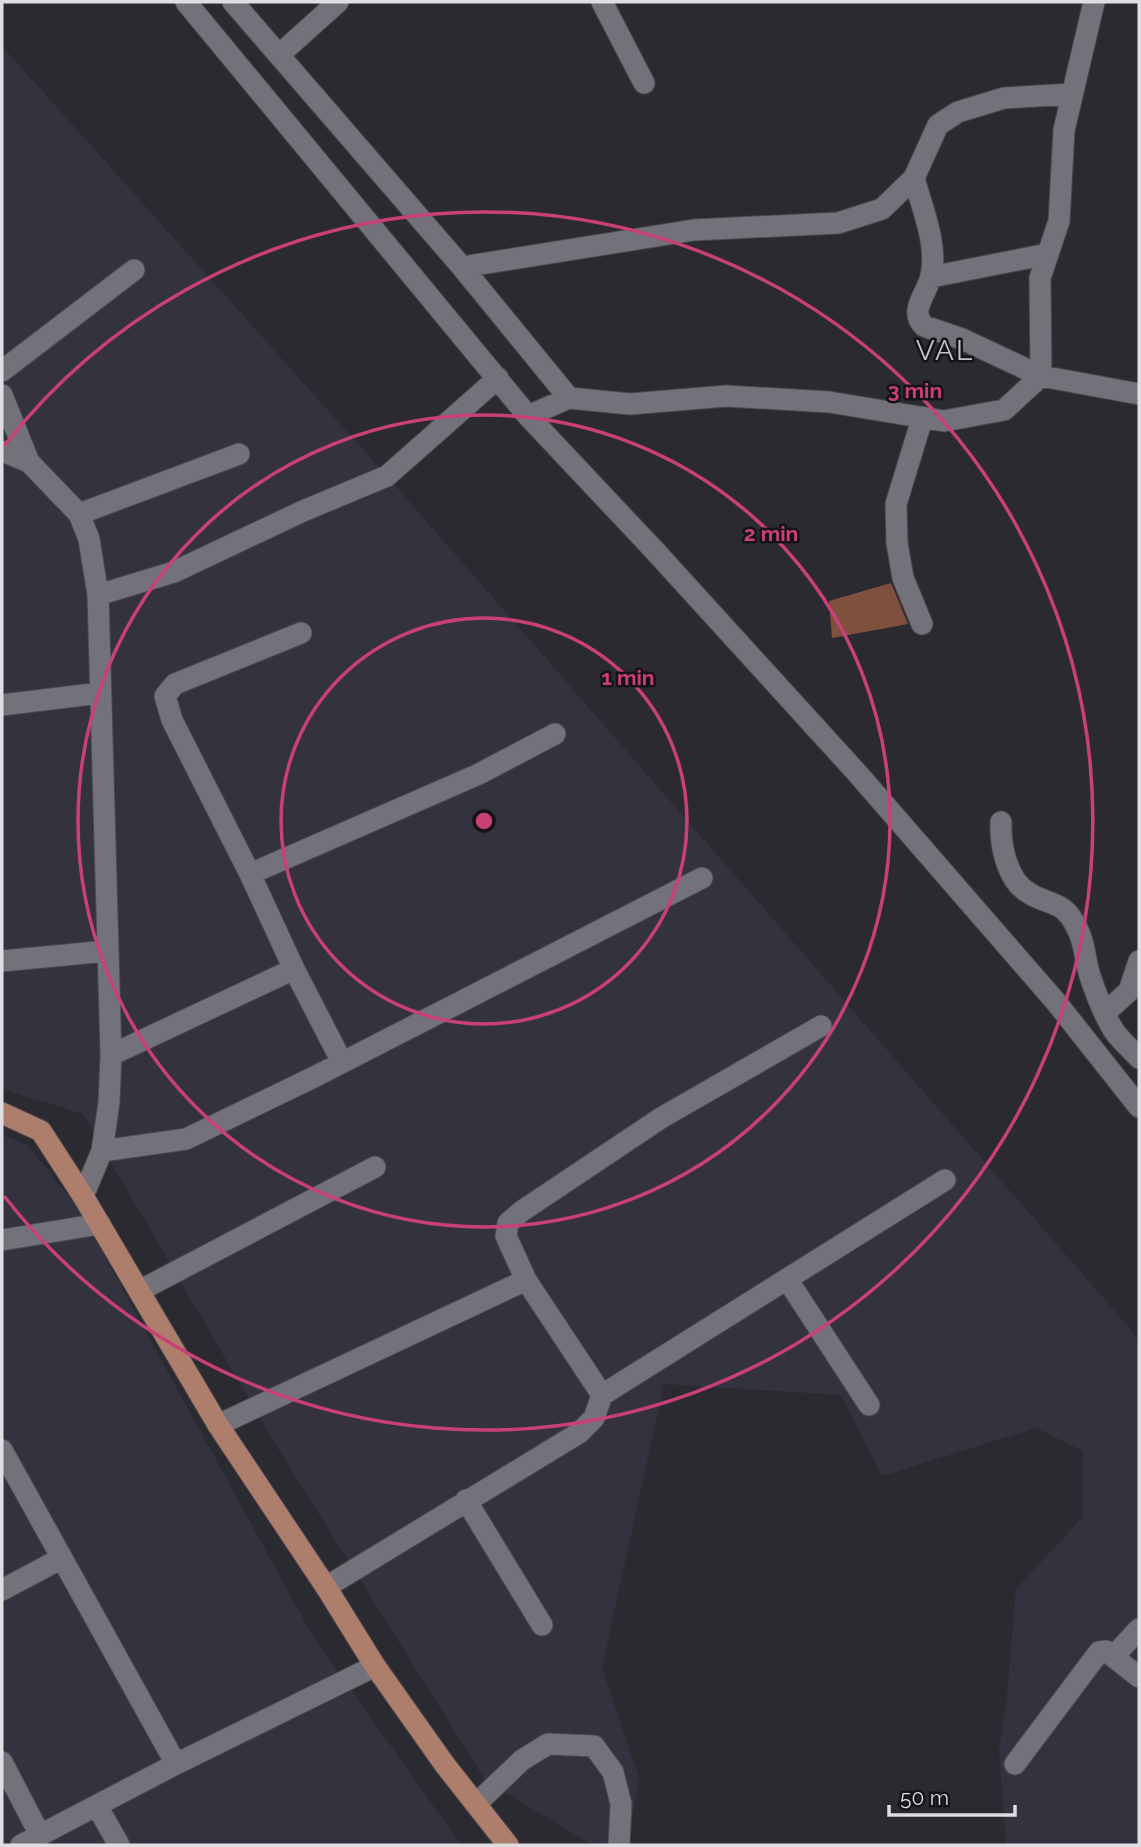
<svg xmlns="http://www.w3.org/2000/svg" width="1141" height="1847" viewBox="0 0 1141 1847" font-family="Raleway,sans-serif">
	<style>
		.built { fill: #34323e }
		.building { fill: #7e503d }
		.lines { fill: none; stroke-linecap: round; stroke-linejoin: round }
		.minor-casing { stroke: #49484d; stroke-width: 23 }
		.major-casing { stroke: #49484d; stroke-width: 23 }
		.minor { stroke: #73727a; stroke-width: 21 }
		.major { stroke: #ae7e6c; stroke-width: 21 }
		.ring { fill: none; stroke: #c84076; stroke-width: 3.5 }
		.labels { text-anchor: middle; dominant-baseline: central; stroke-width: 5; stroke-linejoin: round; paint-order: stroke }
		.quarter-label { font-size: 28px; letter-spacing: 2px; fill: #c4c3cb; stroke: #141316 }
		.centre { fill: #c84076; stroke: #141316; stroke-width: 3.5 }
		.ring-label { font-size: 21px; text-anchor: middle; font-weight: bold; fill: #c84076; stroke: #141316; stroke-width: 5; stroke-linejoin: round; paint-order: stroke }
	</style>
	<rect width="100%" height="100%" fill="#2c2a31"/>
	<path class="built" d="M2,46L400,491L1139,1339V1845H1006L999,1750L1007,1695L1016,1589L1083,1517V1451L1036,1428L882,1476L841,1395L664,1384L602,1668L639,1778L627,1845H592L485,1780L274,1442L83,1114L2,1089Z
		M2,1134L27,1145L78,1208L311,1633L461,1845H2Z"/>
	<path class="building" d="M891,583L908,624L832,638L829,601Z"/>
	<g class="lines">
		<g class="minor-casing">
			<path id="minor" d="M186,2L528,416L655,551L858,774L1056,1002L1139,1107
				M233,2L462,267
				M602,2L644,83
				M279,55L338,2
				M914,178C922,208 938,244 931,276C928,292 908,311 924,326L962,339L1041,376L1139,394
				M931,277L1048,254
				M2,371L134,270
				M2,395L29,462
				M569,398L462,267L694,230L838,223L882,209L914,178L938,125L958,112L1004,98L1072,94
				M528,416L569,398L630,404L726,396L829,402L944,421L1004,410L1041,376L1040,278L1059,221L1064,130L1094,2
				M2,451L29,462L79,514L89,539L98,595L111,1055L109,1102L102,1151L83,1196
				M79,514L239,454
				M98,595L174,572L303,511L387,476L498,378
				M922,624L903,578L897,543L896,504L922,419
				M2,705L100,693
				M1001,822C1000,845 1007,881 1029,893C1042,902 1060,902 1070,916C1086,940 1083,952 1090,976C1096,994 1104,1015 1114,1031C1121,1041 1131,1049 1139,1058
				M250,874L172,720L165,696L175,684L301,633
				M2,961L107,951
				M294,969L342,1062
				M1105,1013L1129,991L1139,961
				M111,1055L294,969L250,874L479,774L555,734
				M102,1151L186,1139L316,1076L702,878
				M2,1240L100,1224
				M787,1279L869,1405
				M526,1280L506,1236L508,1223L522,1211L661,1118L821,1026
				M139,1291L375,1167
				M218,1425L526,1280L602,1395
				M2,1450L176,1764
				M466,1500L542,1625
				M326,1587L579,1433L594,1418L602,1395L945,1180
				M2,1590L62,1558
				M1114,1656L1139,1629
				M2,1762L40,1835
				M1015,1764L1099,1652L1106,1651L1139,1677
				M476,1804L522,1760L548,1744L594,1746L613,1772L621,1804L619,1845
				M97,1806L119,1845
				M21,1845L176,1764L375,1666"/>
		</g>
		<g class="major-casing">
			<path id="major" d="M2,1113L41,1131L83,1196L218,1425L326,1587L375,1666L445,1765L508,1845"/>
		</g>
		<use href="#minor" class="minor"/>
		<use href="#major" class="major"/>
	</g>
	<g class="ring">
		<circle cx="484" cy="821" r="203"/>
		<circle cx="484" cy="821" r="406"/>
		<path d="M4 446A609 609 0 1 1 4 1196"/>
	</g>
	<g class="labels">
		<g class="quarter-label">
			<text x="945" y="350">VAL</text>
		</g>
	</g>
	<circle cx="484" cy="821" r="10" class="centre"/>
	<g class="ring-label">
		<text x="915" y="398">3 min</text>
		<text x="771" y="541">2 min</text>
		<text x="628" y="685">1 min</text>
	</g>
	<rect width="1141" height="1847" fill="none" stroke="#dfdee2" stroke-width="7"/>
	<path d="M889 1805v10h126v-10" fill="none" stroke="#dfdee2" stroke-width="3.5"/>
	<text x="900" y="1805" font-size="21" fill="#dfdee2" stroke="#141316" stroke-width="5" paint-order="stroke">50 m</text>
</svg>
